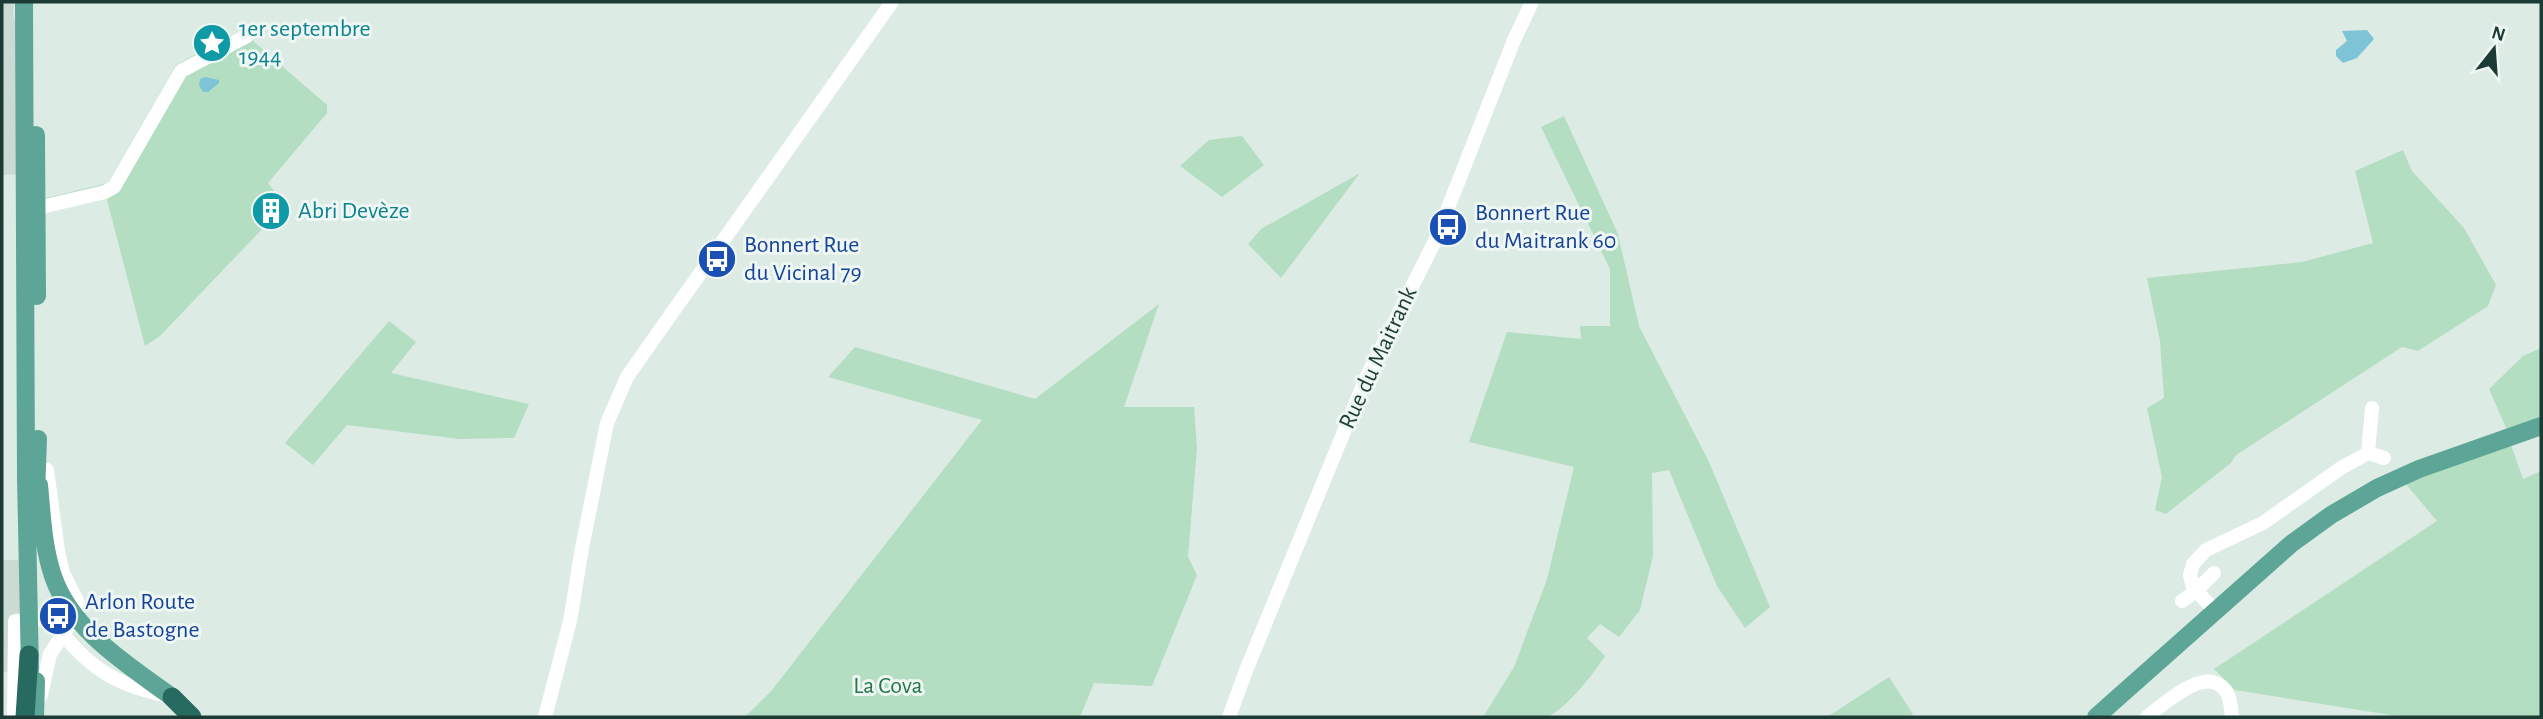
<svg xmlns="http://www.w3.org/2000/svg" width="2543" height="719" viewBox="0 0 2543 719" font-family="'Alegreya Sans',sans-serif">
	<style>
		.built { fill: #cbdbd4 }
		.green { fill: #b3dec1 }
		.water { fill: #7fc4d6 }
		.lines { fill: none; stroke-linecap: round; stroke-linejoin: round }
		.minor { stroke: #fff; stroke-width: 14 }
		.major { stroke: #5da596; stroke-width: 18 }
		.highway { stroke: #276a60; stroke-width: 19 }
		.labels { text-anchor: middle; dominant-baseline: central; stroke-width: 6; stroke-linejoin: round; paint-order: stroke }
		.culture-label { font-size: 24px; fill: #0d838f; stroke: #eef7f3; text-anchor: start }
		.transit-label { font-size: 24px; fill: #164399; stroke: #eef7f3; text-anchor: start }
		.street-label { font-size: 24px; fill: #1d3b35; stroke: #eef7f3 }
		.park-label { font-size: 24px; fill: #247648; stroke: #eef7f3 }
	</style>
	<rect width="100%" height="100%" fill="#ddebe5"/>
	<path class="built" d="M2,2H14L13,15L18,30L19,174L2,175Z
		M2,560H21L22,671L2,672Z"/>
	<path class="green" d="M245,34L327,105V113L268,183L285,205L160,336L145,346L106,196L46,211V198L108,183L176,65L203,50L202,46L218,37L222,43Z
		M1564,116L1618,234L1639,326L1709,462L1770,607L1745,628L1717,586L1669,470L1652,473L1653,556L1640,610L1619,637L1600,624L1587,638L1605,656C1593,674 1569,706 1549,716C1539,719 1496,717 1483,717L1514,667L1547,579L1574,467L1469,442L1507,332L1581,339L1580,326H1610V269L1541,127Z
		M1242,136L1264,165L1222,197L1180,166L1209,140Z
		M2403,150L2412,171L2464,228L2496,285L2488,306L2418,351L2402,347L2236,455L2231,463L2166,514L2155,510L2162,477L2147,408L2164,398L2160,341L2147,278L2302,262L2373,243L2355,171Z
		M1360,173L1281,278L1248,244L1261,229Z
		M1159,304L1124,407H1194L1197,448L1188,557L1197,575L1152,686L1094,683L1080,717H745L772,690L982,420L828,377L855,347L1035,399Z
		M389,321L416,342L391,373L529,404L514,438L459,439L347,425L313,465L285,443Z
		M2541,348V419L2507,430L2489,389L2523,356Z
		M2511,445L2523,479L2541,471V717H2403L2235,690L2214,669L2437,521L2405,483Z
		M1889,677L1913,714L1908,717H1827Z"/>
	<path class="water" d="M2367,30L2374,39L2357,58L2343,63L2336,56V50L2347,41L2342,31Z
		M205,77L219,80V83L208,92H203L199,85L200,79Z"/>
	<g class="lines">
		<path class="minor" d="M37,208L105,192L114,187L181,71L247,36
			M2368,453L2384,458
			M2182,601L2196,591L2214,573
			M2215,611L2193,587L2190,575L2193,564L2206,550L2263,523L2341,468L2368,453L2372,408
			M41,695L50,654L76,615L78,603L63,573L58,551L47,470
			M14,717L15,621L44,619L51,622C64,635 75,650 89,661C111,681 140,690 168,696
			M545,717L570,621L582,548L607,423L627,377L655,337L892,2
			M1229,717L1247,668L1366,378L1435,241L1514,40L1532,2
			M2147,717C2165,703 2211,660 2228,695C2231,701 2231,711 2232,717"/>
		<path class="major" d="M24,2L26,477L30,670
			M36,135L37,296
			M39,485C42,515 43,547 53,576C71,630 128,665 172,697
			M36,495L38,439
			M35,717L36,681
			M2096,717L2291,544L2331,515L2377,488L2419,469L2541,426"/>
		<path class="highway" d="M172,697L192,717
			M25,717L29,655"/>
	</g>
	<defs>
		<g id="sight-disc" transform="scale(2.0125)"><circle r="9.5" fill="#0f9aa8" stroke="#eef7f3"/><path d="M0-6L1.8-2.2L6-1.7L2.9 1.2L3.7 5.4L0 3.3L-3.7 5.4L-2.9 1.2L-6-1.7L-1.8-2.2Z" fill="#fff"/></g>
		<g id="building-disc" transform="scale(2.0125)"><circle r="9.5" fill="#0f9aa8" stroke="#eef7f3"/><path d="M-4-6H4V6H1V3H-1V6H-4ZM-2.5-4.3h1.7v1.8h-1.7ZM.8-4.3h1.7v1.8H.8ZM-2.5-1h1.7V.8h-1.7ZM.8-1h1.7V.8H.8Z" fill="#fff"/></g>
		<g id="bus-disc" transform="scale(2.0125)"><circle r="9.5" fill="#1a4fb4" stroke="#eef7f3"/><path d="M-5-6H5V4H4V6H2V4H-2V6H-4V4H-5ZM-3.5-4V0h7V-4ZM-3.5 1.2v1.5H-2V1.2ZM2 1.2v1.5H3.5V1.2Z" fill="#fff"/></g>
	</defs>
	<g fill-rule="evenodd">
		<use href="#sight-disc" x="212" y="43"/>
		<use href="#building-disc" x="271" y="211"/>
		<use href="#bus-disc" x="1448" y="227"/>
		<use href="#bus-disc" x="717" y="259"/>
		<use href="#bus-disc" x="58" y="616"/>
	</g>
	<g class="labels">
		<g class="culture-label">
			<text x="239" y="29">1er septembre<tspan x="239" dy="28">1944</tspan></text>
			<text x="298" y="211">Abri Devèze</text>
		</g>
		<g class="transit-label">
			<text x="1475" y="213">Bonnert Rue<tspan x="1475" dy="28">du Maitrank 60</tspan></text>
			<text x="744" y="245">Bonnert Rue<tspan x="744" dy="28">du Vicinal 79</tspan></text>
			<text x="85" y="602">Arlon Route<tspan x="85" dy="28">de Bastogne</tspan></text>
		</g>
		<g class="street-label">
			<text transform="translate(1378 358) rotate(-65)">Rue du Maitrank</text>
		</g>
		<g class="park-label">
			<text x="888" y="686">La Cova</text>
		</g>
	</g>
	<rect width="2543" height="719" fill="none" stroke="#1d3b35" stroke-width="7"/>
	<g transform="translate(2494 49) rotate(17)" stroke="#eef7f3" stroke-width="5" paint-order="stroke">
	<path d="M0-5L12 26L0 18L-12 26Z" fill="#1d3b35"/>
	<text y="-10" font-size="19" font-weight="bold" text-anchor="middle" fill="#1d3b35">N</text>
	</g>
</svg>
